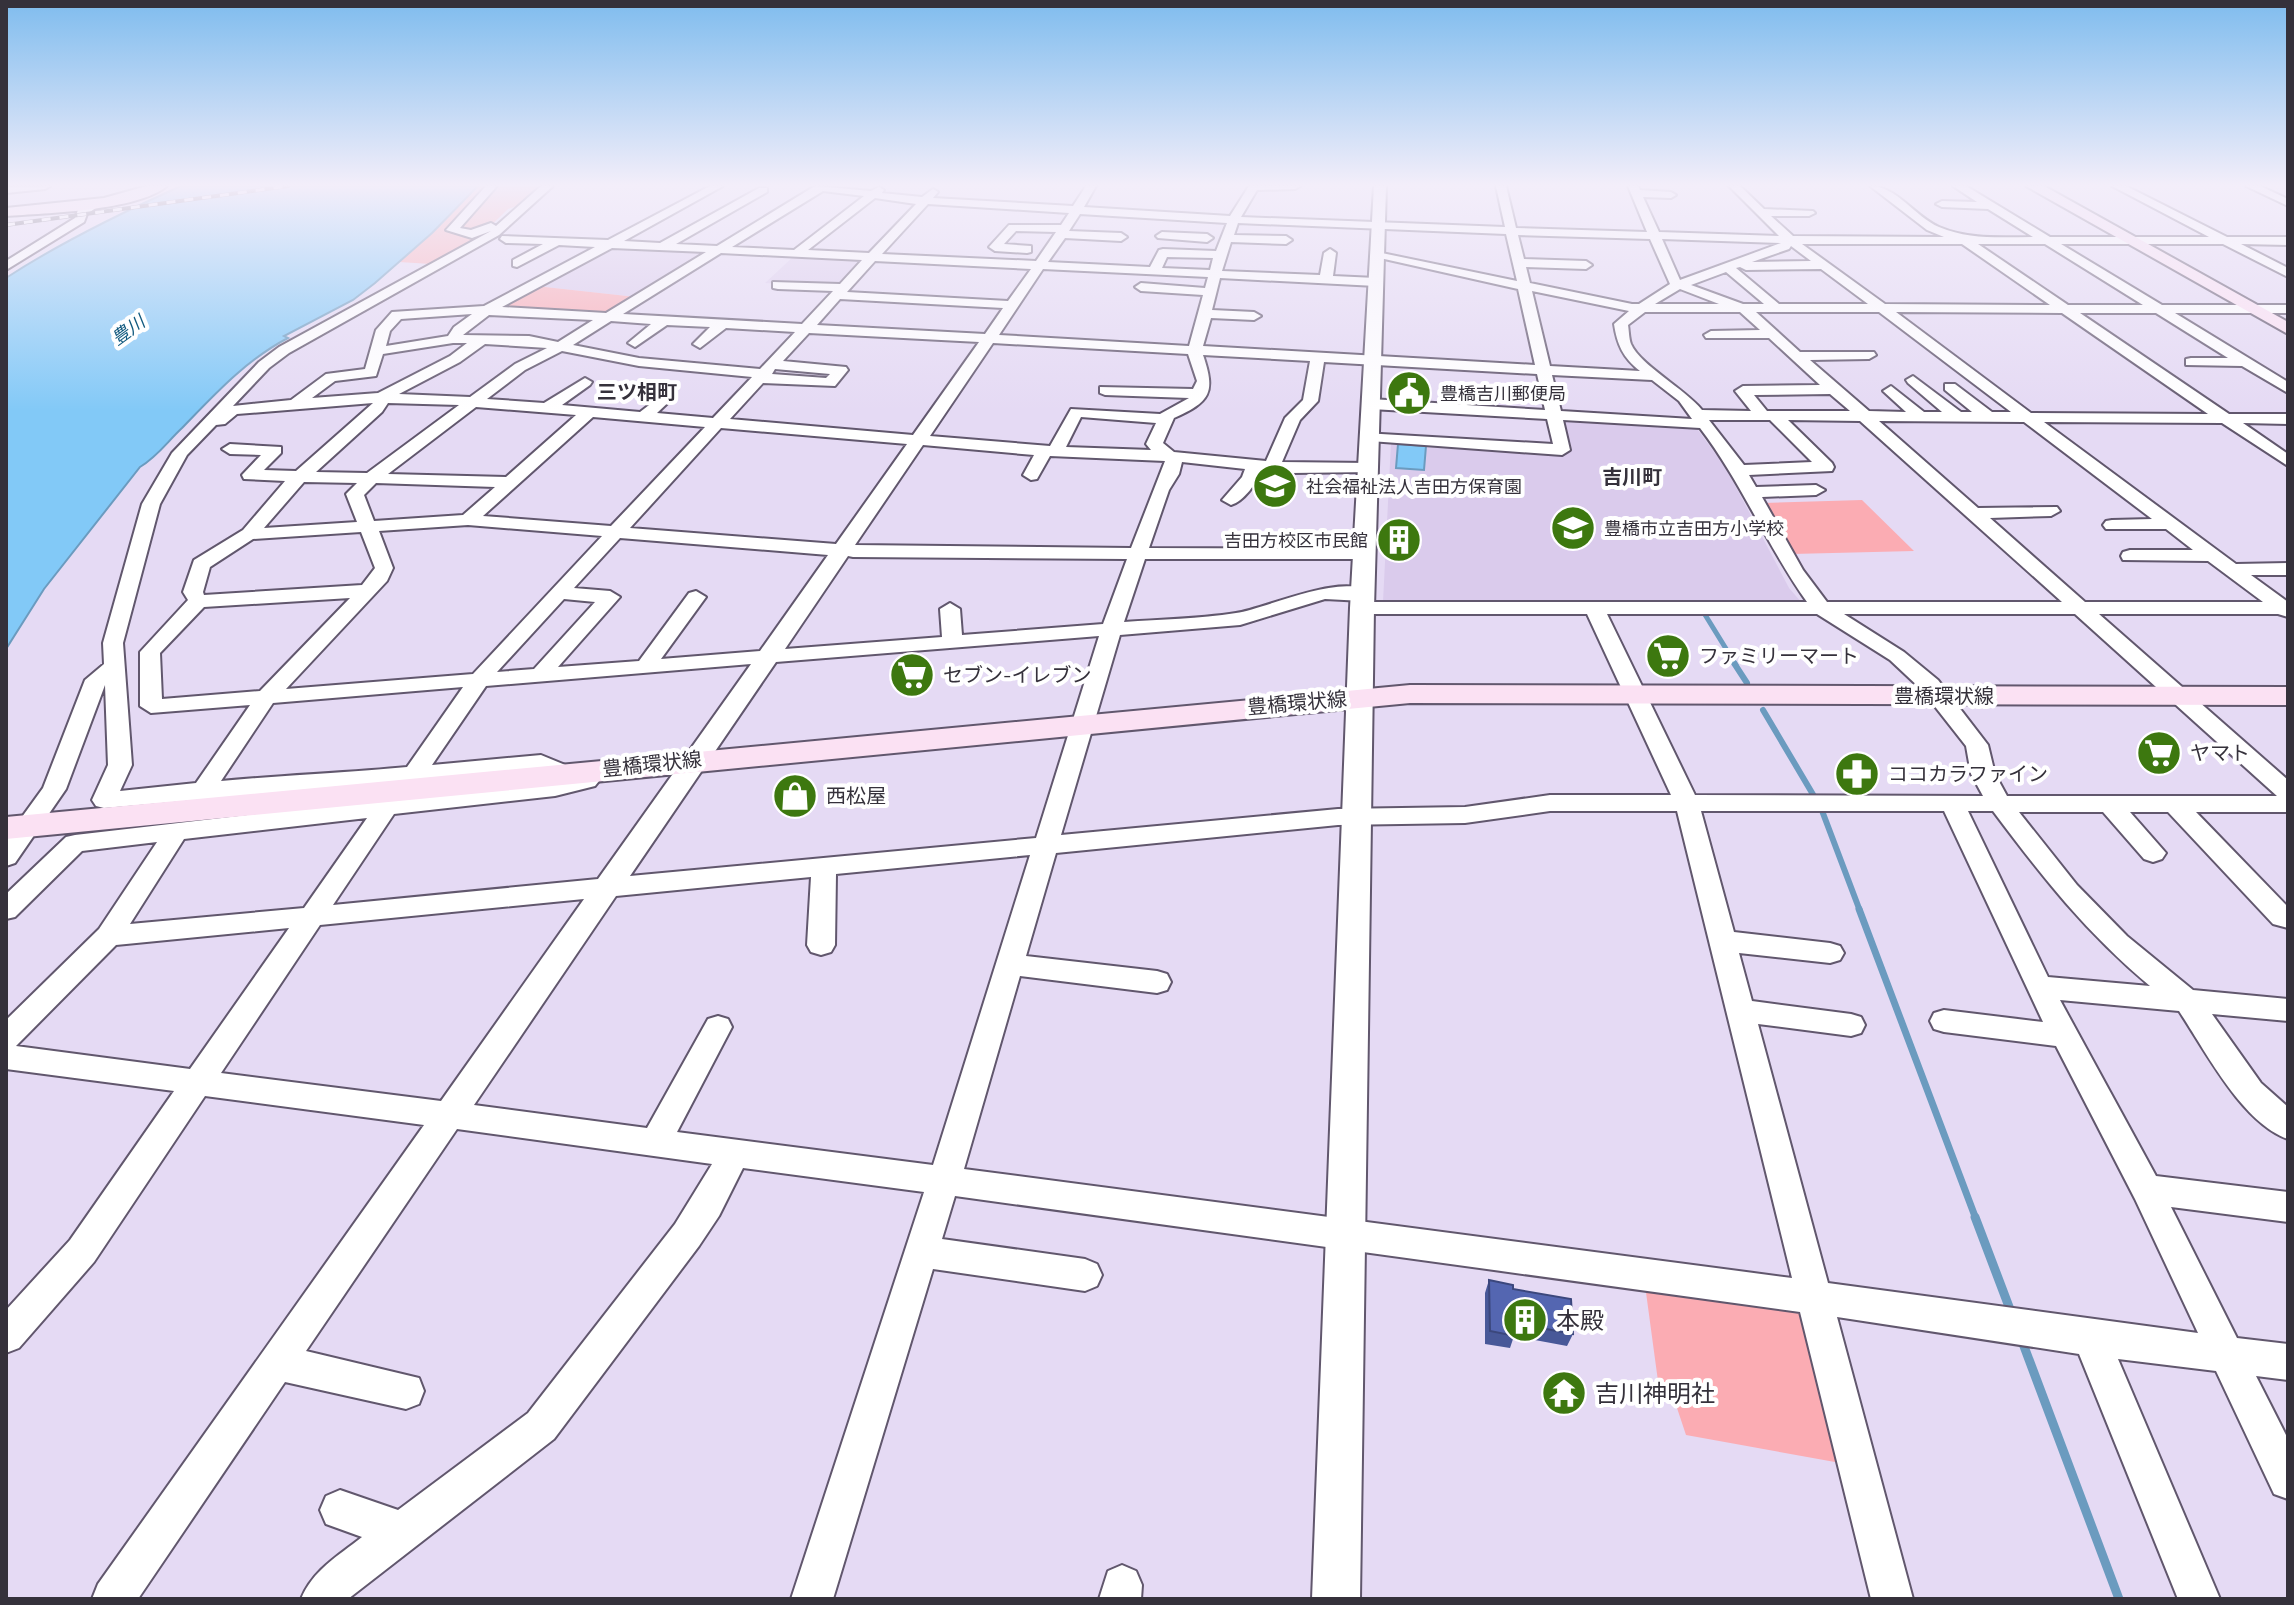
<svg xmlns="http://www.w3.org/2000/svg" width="2294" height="1605" viewBox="0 0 2294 1605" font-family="Raleway,'Noto Sans JP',sans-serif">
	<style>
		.built { fill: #dacbec }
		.green { fill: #fbacb3 }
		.water { fill: #82c9f7; stroke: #6b9bbf; stroke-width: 2 }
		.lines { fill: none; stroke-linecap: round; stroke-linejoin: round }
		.stream-far3 { stroke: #6b9bbf; stroke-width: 5 }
		.stream-far2 { stroke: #6b9bbf; stroke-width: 6 }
		.stream-far1 { stroke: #6b9bbf; stroke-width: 7 }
		.stream { stroke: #6b9bbf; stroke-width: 9 }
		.minor-casing { stroke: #61576d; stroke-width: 4 }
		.tertiary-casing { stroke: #61576d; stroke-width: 4 }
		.secondary-casing { stroke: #61576d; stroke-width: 4 }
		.minor { fill: #fff; fill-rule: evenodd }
		.tertiary { fill: #fff; fill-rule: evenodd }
		.secondary { fill: #fbe1f3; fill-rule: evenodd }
		.rail-casing { stroke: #585360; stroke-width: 4 }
		.rail { stroke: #fff; stroke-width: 3; stroke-dasharray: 9; stroke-linecap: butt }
		.wall { fill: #485898 }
		.building { fill: #5466b1; stroke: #3b477c; stroke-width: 2 }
		.labels { text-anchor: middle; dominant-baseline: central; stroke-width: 8; stroke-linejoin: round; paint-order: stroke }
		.far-water-label { font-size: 18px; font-style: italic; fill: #125a7f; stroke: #fff }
		.far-poi-label { font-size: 18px; fill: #35313b; stroke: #fff; text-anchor: start }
		.far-quarter-label { font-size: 20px; font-weight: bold; fill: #35313b; stroke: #fff }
		.poi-label { font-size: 20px; fill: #35313b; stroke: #fff; text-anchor: start }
		.street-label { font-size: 20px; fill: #35313b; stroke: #fff }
		.near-poi-label { font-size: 24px; fill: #35313b; stroke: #fff; text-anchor: start }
	</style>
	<rect width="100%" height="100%" fill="#e5daf4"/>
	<path class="built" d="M606,247L704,251L706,252L636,297L536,286Z
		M794,256L866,259L841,287L765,283Z
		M1563,417L1695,426L1726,468L1789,588L1802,603L1383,602L1391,443L1397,441L1570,452Z"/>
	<path class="green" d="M478,186H539L517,206L508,209L481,235L431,264L399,262Z
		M536,286L636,297L607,315L499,308Z
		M1862,500L1914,551L1792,554L1764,503Z
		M1645,1285L1803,1308L1846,1464L1686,1435L1674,1399L1660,1396Z"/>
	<path class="water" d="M181,186H478L432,233L375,283L353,300L284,336L288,338C246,360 215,394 182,428C167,442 158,456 140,467L44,589L6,649V278C61,242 121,213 181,186Z
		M1398,444L1426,446L1424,470L1396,468Z"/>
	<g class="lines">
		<path class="stream-far3" d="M1700,613H1704L1736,665"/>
		<path class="stream-far2" d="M1734,663L1747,683
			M1763,710L1821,808L1860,911"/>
		<path class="stream-far1" d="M1859,909L1976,1219"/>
		<path class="stream" d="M1975,1217L2011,1312
			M2022,1341L2119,1599"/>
		<g class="minor-casing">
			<path id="minor" d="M50,186L45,189L6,193V187Z
				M486,186H497L460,228L471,230L491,223L496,226L541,186H553L499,235L289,353L269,368L233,406L291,400L326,374L365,369L376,330L392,312L484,306L595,247L559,245L517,267L513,266V260L543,244L506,243L500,239L502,236L608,240L710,186H723L624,241L660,243L759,188H767V192L676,244L717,246L815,186L871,191L879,187L884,190L882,193L922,197L933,189L938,192L933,198L1073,206L1086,186H1096L1084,207L1230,216L1249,186H1300L1295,189L1257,190L1241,217L1505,227L1496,186H1506L1516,228L1647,232L1628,186H1638L1640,190L1671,192L1676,195L1671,198L1643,197L1659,232L1779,236L1729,186H1740L1764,209L1813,211L1815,213L1809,216H1771L1793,236L1944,237L1927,230L1870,186C1897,186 1915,217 1939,227C1970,240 2000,237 2033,237L1988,209L1942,207L1936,204L1942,201L1977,202L1953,186H1966L2050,237H2209L2112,186H2126L2227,237H2288V245L2241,244L2288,268V277L2223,244H2061L2162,305H2288V313H2175L2288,382V393L2242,366L2186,365V359L2191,358H2228L2156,313H2080L2229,414H2288V424L2243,423L2288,454V466L2222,423L2044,422L2236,564L2288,563V575H2251L2288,602V617L2278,614H2099L2288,780V812H2196L2288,907V928L2273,924L2168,812H2130L2166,853L2162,859L2153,862L2144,859L2103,812H2019L2077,885L2127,936L2193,990L2288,999V1021L2212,1014L2261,1083L2288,1107V1139C2242,1123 2205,1050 2179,1011L2060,1000L2156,1176L2288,1192V1222L2171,1207L2237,1338L2288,1344V1380L2256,1376L2288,1439V1499L2274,1494L2216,1371L2118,1359L2220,1599H2178L2079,1354L1837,1317L1913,1599H1871L1800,1312L955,1196L942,1239L1085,1259L1097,1264L1102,1275L1097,1286L1085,1291L933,1269L833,1599H791L924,1192L743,1168L719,1216L699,1246L554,1439L348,1599H301C313,1570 338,1556 362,1537L326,1524L320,1510L326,1496L340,1490L398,1510L528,1413L675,1224L712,1164L457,1129L306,1351L419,1378L424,1391L419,1404L406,1409L285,1382L138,1599H92L98,1584L424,1125L205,1096L94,1262L19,1348L6,1353V1310L70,1240L174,1091L6,1069V1020L99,929L157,842L82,851L15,917L6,919V894L66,837L75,835L559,779L538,770L104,808L96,806L92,800L108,765L105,685L66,789L15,863L6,866V839L43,788L85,680L104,664L103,643L142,504L172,453L259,362L279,347L491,231L472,238L446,230ZM823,191L864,196L794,250L732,247ZM875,198L916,204L869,253L808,250ZM928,204L1069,213L1061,225H1009L989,247L995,251L1027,253L1031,252V246L1004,244L1016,231L1056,232L1036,261L882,254ZM1080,214L1227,223L1216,251L1163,249L1159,250L1150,267L1048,262L1065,238L1121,241L1127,237L1121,233L1069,231ZM1238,223L1506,234L1517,281L1377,252L1371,256L1518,289L1535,365L1203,346L1211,318L1254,320L1261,316L1254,312L1212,310L1220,278L1376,286L1382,282L1376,278L1333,276L1336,253L1330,249L1324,253L1320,275L1222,271L1231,242L1286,244L1292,240L1286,236L1234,235ZM1518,235L1650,239L1670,284L1639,304H1632L1530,283L1526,267L1586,269L1592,265L1586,261L1524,259ZM1662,239L1781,243L1680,280ZM1802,244H1962L2050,305L1885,304ZM1978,244H2045L2143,305H2068ZM1791,246L1811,261L1752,262L1789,249ZM612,248L706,252L606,313L502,307ZM721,253L862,260L840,284L773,282V288L778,289L833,291L802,324L623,314ZM1167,257L1213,258L1210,270L1162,268ZM875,261L1031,269L1008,301L847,292ZM1740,267L1746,270L1821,269L1868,304H1779L1736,268ZM1043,269L1208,277L1205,288L1141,283L1135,287L1141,291L1203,295L1189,346L999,335ZM1726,272L1764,304H1743L1691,285ZM1680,289L1719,304H1655ZM1532,291L1629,311L1614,324C1617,344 1623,358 1640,371L1550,366ZM840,299L1003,308L985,334L817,325ZM1645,312H1740L1760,330L1711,331L1704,335L1706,338H1769L1820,385L1743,386L1735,391L1751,411L1702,410C1685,389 1640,365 1631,344C1629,339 1629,331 1628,325ZM1756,312H1879L2011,412H1992L1955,384H1945V390L1972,412H1961L1913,376L1906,380L1908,383L1942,412H1924L1891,386L1883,391L1906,412L1869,411L1810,360L1869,359L1876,355L1874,352H1800ZM1896,312L2062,313L2208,414L2031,413ZM472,314L454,327L448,336L386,346L390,331L401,319ZM489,315L593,320L558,342L529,336L463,335ZM611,321L651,324L628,343L635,347L667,325L710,327L693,344L700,348L726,328L795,332L760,369L639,358L573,345ZM809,333L979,342L913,435L730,419L763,383L835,386L848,370L846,367L783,361ZM453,343H467L450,356L378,393L312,398L335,381L376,376L383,354ZM993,343L1188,354L1197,381L1193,389L1100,387V393L1105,395L1189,398L1160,414L1071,409L1050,446L930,436ZM485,344L547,348L515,364L470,397L399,394L460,362ZM562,351L639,366L752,377L713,418L657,413L674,397L666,392L640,412L562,405L590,385L592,382L585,378L544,403L487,399L525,370ZM1203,355L1310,361L1303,400L1285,418L1266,461L1174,452L1163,443L1174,418C1210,402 1216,393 1203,355ZM1324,362L1537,374L1545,410L1371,399L1363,404L1371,409L1547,419L1553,444L1364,433V439L1370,441L1562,455L1570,450L1563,420L1700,428C1742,483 1767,546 1807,602H1362L1352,608L1362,614H1587L1671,795H1550L1465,807L1338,809L1061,835L1120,635L1240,625L1325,599L1363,601L1373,595C1349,569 1266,609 1236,613C1199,619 1161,619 1124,622L1145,559H1373L1375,555L1366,549L1149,548L1169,490L1179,474L1182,462L1245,469L1242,477L1222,500L1231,505C1244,501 1257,483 1261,470L1291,473L1375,472L1377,468L1375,464L1369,463L1282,462L1300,420L1318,401ZM775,369L830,374L826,378L772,374ZM1552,375L1652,380L1679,401L1692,419L1561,411ZM1830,394L1850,411H1767L1754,395ZM373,403L296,471L264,470L281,453V447L230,444L222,449L230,454L261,455L242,475L244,479L285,481L243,530L194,560L183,592L188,600L140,652V706L151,713L250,705L196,783L120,791L132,765L123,643L160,504L187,455L216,425L225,424L237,414ZM388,403L459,405L367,473L316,472L382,412ZM476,407L576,415L506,477L388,474ZM593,417L705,427L611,526L483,516ZM1081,417L1156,423L1146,444L1151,450L1066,447ZM1709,420H1770L1812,462L1744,465ZM1788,420L1860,421L2062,602H1827L1803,570L1762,497L1816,495L1825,490L1816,485L1756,487L1749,475L1832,471L1834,467L1832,463ZM1879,421L2024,422L2152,519L2112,520L2106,521L2103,525L2106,529H2166L2193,550H2130L2123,552L2121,556L2123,560L2208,561L2263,602H2085L1990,518L2051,516L2060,511L2057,507L1978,508ZM721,428L907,444L836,544L630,528ZM923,445L1034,455L1023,475L1031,480L1037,479L1050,456L1165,461L1131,548L855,545ZM304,482L357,483L346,494L357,522L264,528ZM376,483L495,487L463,515L374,521L364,495ZM468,525L602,536L473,674L286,689L387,581L393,568L379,531ZM361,532L375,568L362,585L204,595L203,592L210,567L253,539ZM620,538L828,555L760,651L661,659L706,597L696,591L689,593L639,661L558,667L620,597L610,591L574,588ZM848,556L853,557L1127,559L1103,624L962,635L960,609L950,603L940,609L942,637L785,649ZM350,598L260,691L162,699L160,653L204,607ZM564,599L595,602L534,669L497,672ZM1607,614H1817L1890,660L1922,690L1966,746L1971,774L1983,796L1695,795ZM1844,614H2075L2277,796H2007L1995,774L1988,745L1938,680L1904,652ZM1099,636L1036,838L630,876L776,662ZM751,664L598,879L333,905L394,814L555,796L595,786L599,781L595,776L578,775L575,769L541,755L432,765L486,686ZM463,687L407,767C345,773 284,775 221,781L273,703ZM1550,811H1677L1792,1278L964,1169L1020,976L1157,993L1167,990L1171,982L1167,974L1157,971L1026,956L1056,853L1338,825L1465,823ZM1701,811H1944L2043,1022L1944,1010L1934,1013L1930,1021L1934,1029L1944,1032L2056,1046L2135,1199L2198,1333L1828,1283L1758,1024L1851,1036L1861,1033L1865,1025L1861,1017L1851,1014L1752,1001L1739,953L1830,963L1840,960L1844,953L1840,946L1830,943L1734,932ZM1968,811H1993C2044,879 2085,931 2150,986L2048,977ZM367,818L304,908L130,924L184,839ZM1030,855L933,1165L677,1132L732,1027L728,1019L718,1016L708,1019L647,1128L474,1105L616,896L811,877L807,945L811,952L821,955L831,952L835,945L836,874ZM584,899L441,1101L221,1073L320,925ZM289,928L190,1069L16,1046L116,945Z
				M2246,186H2260L2288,199V206Z
				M93,201L103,203L87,214L84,222L6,270V261L75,218L78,210Z
				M1162,232L1207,234L1213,238L1207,242L1158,238L1156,236Z
				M1122,1565L1136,1571L1142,1585L1141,1599H1099L1108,1571Z"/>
		</g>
		<g class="tertiary-casing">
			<path id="tertiary" d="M1374,186H1386L1374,608L1360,1599H1312L1350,608Z"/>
		</g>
		<g class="secondary-casing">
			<path id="secondary" d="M147,186H167C137,211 46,213 6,216V208L104,198Z
				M2026,186H2044L2288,322V334Z
				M1410,685L2288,687V705L1410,703L6,839V817Z"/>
		</g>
		<use href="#minor" class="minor"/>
		<use href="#tertiary" class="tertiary"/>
		<use href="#secondary" class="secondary"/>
		<g class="rail-casing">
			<path id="rail" d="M6,225L288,186"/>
		</g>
		<use href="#rail" class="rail"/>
	</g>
	<path class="wall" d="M1489,1280L1513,1289L1573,1334L1567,1346L1514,1336L1510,1348L1485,1344V1293Z"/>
	<path class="building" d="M1489,1280L1513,1285V1289L1571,1299L1573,1334L1514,1323L1515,1336L1490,1331Z"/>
	<linearGradient id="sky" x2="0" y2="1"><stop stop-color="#7fbcee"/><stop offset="0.45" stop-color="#f3eefa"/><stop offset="1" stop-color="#f3eefa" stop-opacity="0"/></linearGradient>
	<rect width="2294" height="411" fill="url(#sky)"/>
	<defs>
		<g id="civic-disc" transform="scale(2.3)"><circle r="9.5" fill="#3d780f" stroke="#fff"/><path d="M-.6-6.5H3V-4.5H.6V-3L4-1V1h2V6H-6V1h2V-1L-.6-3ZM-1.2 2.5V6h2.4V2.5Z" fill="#fff"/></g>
		<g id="school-disc" transform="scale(2.3)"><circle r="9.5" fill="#3d780f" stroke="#fff"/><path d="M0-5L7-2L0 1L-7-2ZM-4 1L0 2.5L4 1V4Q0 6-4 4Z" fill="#fff"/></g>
		<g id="building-disc" transform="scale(2.3)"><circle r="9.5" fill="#3d780f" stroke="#fff"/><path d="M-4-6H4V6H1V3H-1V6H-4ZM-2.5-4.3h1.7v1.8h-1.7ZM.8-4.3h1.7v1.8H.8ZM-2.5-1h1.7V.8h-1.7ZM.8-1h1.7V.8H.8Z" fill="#fff"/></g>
		<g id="supermarket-disc" transform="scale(2.3)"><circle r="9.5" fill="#3d780f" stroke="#fff"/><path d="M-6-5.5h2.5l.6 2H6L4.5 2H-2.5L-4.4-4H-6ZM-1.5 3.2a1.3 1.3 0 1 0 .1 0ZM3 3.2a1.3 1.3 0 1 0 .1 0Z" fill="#fff"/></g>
		<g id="pharmacy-disc" transform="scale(2.3)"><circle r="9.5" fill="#3d780f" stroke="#fff"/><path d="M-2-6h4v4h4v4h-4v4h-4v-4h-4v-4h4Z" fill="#fff"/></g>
		<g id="shop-disc" transform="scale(2.3)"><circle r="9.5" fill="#3d780f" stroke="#fff"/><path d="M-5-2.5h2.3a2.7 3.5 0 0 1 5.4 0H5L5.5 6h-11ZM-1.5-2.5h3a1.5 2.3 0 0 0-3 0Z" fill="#fff"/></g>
		<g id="temple-disc" transform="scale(2.3)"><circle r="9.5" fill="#3d780f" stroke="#fff"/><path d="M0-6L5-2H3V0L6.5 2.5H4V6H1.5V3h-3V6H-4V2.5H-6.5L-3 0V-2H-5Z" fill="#fff"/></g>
	</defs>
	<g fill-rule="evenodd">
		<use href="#civic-disc" x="1409" y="393"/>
		<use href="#school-disc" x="1275" y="486"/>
		<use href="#school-disc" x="1573" y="528"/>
		<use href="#building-disc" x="1399" y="540"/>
		<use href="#supermarket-disc" x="1668" y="656"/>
		<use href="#supermarket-disc" x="912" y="675"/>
		<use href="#supermarket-disc" x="2159" y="753"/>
		<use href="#pharmacy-disc" x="1857" y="774"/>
		<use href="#shop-disc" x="795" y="796"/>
		<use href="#building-disc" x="1525" y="1320"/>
		<use href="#temple-disc" x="1564" y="1393"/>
	</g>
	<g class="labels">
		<g class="far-water-label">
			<text transform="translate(128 330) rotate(-36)">豊川</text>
		</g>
		<g class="far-poi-label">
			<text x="1440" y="393">豊橋吉川郵便局</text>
			<text x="1306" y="486">社会福祉法人吉田方保育園</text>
			<text x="1604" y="528">豊橋市立吉田方小学校</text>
			<text x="1368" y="540" text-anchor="end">吉田方校区市民館</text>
		</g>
		<g class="far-quarter-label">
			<text x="637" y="392">三ツ相町</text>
			<text x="1632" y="477">吉川町</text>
		</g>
		<g class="poi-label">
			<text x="1699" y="656">ファミリーマート</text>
			<text x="943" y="675">セブン-イレブン</text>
			<text x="2190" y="753">ヤマト</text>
			<text x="1888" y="774">ココカラファイン</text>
			<text x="826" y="796">西松屋</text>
		</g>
		<g class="street-label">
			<text x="1944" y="696">豊橋環状線</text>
			<text transform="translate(1297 703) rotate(-5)">豊橋環状線</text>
			<text transform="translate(652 764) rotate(-6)">豊橋環状線</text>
		</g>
		<g class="near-poi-label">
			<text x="1556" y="1320">本殿</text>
			<text x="1595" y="1393">吉川神明社</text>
		</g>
	</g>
	<rect width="2294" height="1605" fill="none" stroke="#35313b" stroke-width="16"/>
</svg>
